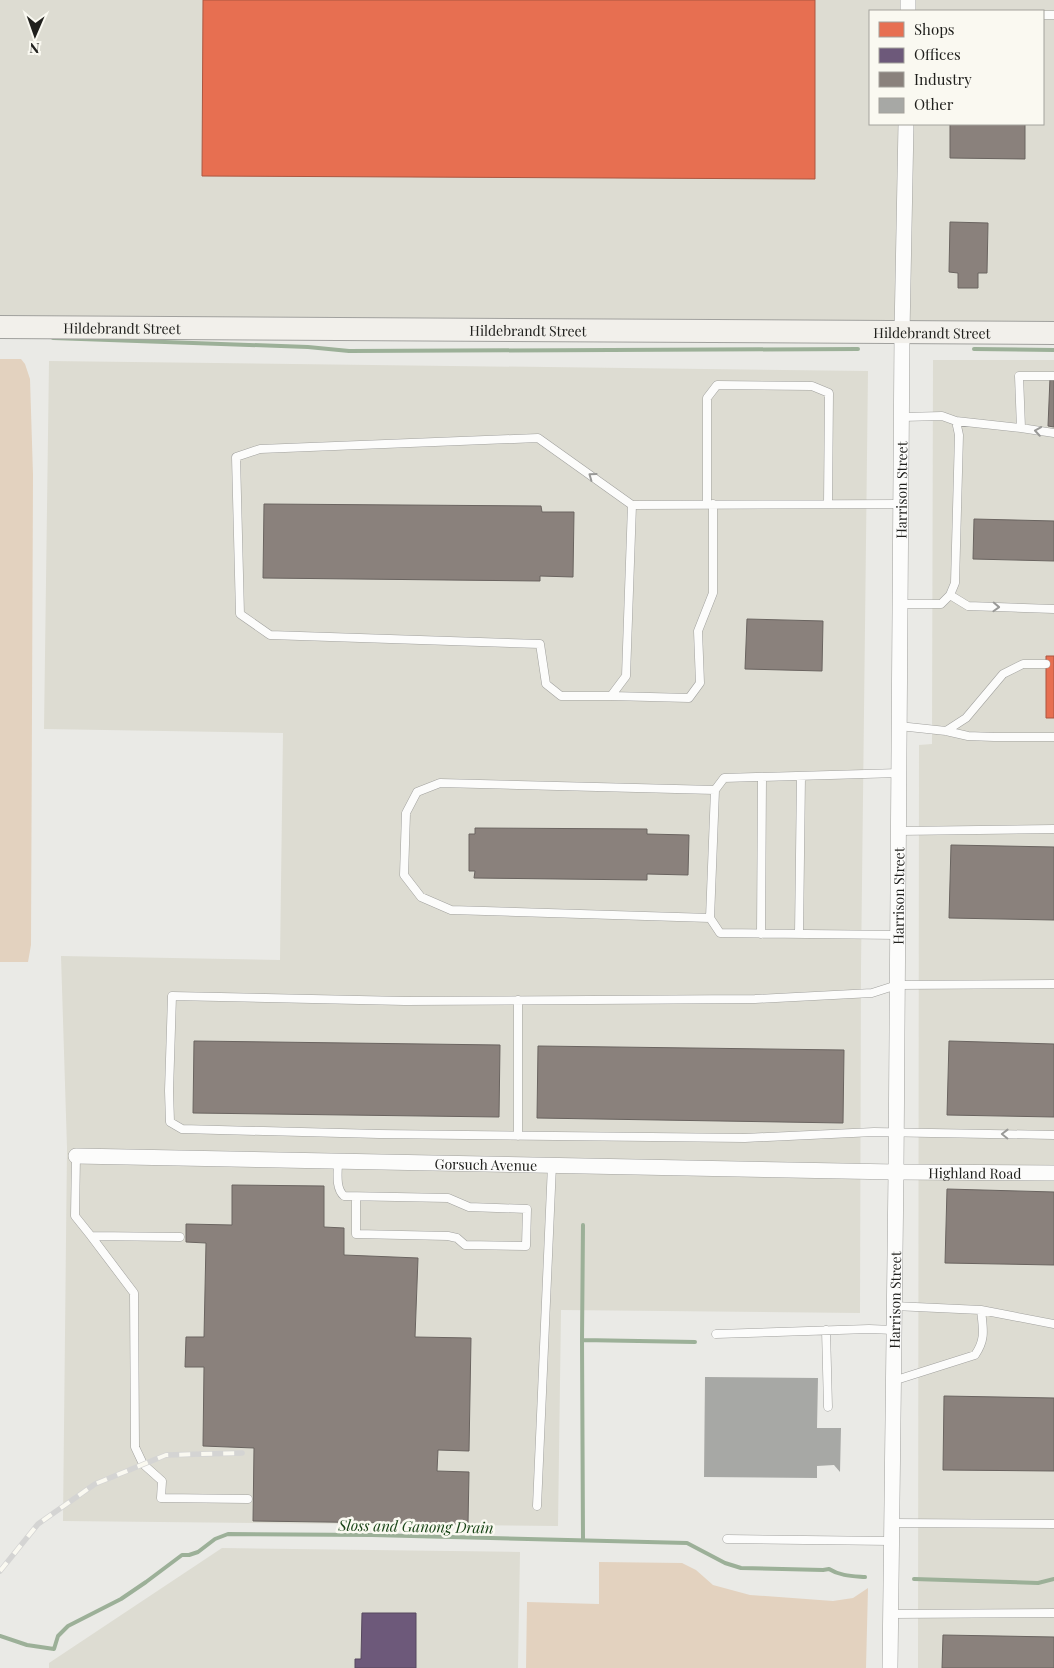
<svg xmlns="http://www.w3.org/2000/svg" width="1054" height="1668" viewBox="0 0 1054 1668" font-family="'Playfair Display',serif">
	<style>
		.built { fill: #dddcd2; fill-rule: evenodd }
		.green { fill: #e3d2bf }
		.shops { fill: #e76f51; stroke: #ab5741 }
		.offices { fill: #6d597a; stroke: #56485e }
		.industry { fill: #8a817c; stroke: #6a6460 }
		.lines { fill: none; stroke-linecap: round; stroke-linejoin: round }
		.stream { stroke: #9cb098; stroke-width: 4 }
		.building { fill: #a7a8a5 }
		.lane-casing { stroke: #a1a19e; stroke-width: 9 }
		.street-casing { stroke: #a1a19e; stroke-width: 16 }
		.secondary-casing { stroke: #a1a19e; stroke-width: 24 }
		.lane { stroke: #fcfcfb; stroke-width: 8 }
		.street { stroke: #fcfcfb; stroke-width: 15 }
		.secondary { stroke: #f2f0eb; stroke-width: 22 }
		.rail-casing { stroke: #d4d4d3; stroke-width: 5.5 }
		.rail { stroke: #faf9f1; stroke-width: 4; stroke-dasharray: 11; stroke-linecap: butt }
		.oneway { stroke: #999997 }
		.labels { text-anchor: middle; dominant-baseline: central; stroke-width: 5; stroke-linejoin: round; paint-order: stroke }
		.street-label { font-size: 14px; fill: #20201d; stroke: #faf9f1 }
		.water-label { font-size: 15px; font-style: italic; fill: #194517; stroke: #faf9f1 }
	</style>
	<rect width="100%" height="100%" fill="#eaeae6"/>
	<path class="built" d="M0,0H1054V327L0,320ZM870,11H1043V124H870Z
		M933,360H1054V1668H918L919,745L932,744Z
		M49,361L868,371L861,968L860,1313L561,1310L558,1526L63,1521L67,1148L61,956L280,960L283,733L44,729Z
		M222,1548L520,1552L518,1668H49V1663Z"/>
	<path class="green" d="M0,359H21L25,364L30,379L33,475L31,945L28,962H0Z
		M599,1562L682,1563L696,1570L713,1585L750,1595L833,1601L853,1598L868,1588L866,1668H526L527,1602L599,1604Z"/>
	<path class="shops" d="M203,0H815V179L202,176Z
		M1046,656H1054V718H1046Z"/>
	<path class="offices" d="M362,1613H416V1668H355V1659H361Z"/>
	<path class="industry" d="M950,124H1025V159L950,158Z
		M950,222L988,223L987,273H978V288H958V273L949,272Z
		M1050,378H1054V427L1048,426Z
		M264,504L541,506L542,512H574L573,577L540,576V581L263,578Z
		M974,519L1054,521V561L973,559Z
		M747,619L823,621L822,671L745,669Z
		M475,828L647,829V834L689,835L688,875L647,874V880L474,878L475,871H469V834H475Z
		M951,845L1054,847V920L949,918Z
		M194,1041L500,1045L499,1117L193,1113Z
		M949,1041L1054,1044V1117L947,1115Z
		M538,1046L844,1050L843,1123L537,1118Z
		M232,1185L324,1186V1227L344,1228V1255L418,1258L415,1337L471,1338L469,1451L438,1450L437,1471L469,1472L468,1524L253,1521L254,1448L203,1446L204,1367H185L186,1337H204L206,1243L186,1242V1224L232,1225Z
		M947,1189L1054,1192V1265L945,1263Z
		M944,1396L1054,1398V1471L943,1470Z
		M943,1635L1054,1637V1668H942Z"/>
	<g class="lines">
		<path class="stream" d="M53,338L308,347L349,351L858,349
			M974,349L1054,350
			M583,1225L582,1340L583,1539
			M582,1340L695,1342
			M914,1579L1038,1583L1054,1579
			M0,1636L27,1645L54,1649L58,1636L68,1626L121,1599L146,1582L182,1555H189L198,1552L215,1539L228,1534L372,1535L687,1543L725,1563L741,1568L823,1570L829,1569C840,1576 852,1576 865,1577"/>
	</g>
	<path class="building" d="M705,1377L818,1378L817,1428H841L840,1472L834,1465L817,1466V1478L704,1477Z"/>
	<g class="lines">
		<g class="lane-casing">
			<path id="lane" d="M1043,15H1054
				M956,421L1021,428L1019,376H1054
				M1021,428L1054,433
				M707,504V398L717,385L812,386L829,393L828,504
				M632,505L626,676L611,696H561L546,684L540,644L270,635L240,614L236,457L260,449L538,438L632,505L901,504
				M950,595L968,606L1054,609
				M900,604H941L950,595L955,583L959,435L956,421L942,416L902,417
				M611,696L689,698L700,683L698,631L713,593V504
				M899,726L946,731L968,736L994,737H1054
				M946,731L966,718L1003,674L1023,664H1046
				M899,831L1054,829
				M710,918L451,910L421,897L404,875L406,813L417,792L440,783L715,790
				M761,934L762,777
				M799,934L801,776
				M898,935L720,933L710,918L715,790L724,778L899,773
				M1054,984L897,985L872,993L755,999L405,1001L172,996L169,1091L170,1122L182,1129L379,1134L745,1138L874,1132L1054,1135
				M518,1136V1000
				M76,1156L75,1216L91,1236L180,1237
				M338,1161C338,1172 335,1188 344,1196L448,1198L469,1207L527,1209L526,1246L465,1245L457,1238L448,1236L356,1234V1197
				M91,1236L134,1293L135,1447L143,1464L162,1481L161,1498L248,1499
				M894,1306L981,1310L1054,1324
				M826,1330L828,1407
				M716,1334L869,1329L894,1330
				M893,1381L975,1355C986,1339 983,1329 981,1310
				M537,1506L552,1165
				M892,1523L1054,1524
				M727,1539L891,1541
				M891,1614L1054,1613"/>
		</g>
		<g class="street-casing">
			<g id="street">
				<path d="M908,11V0"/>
				<path id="s1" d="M76,1156L896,1172L1054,1173"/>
				<path id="s2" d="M890,1668L896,1172L902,333L906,124"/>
			</g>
		</g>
		<g class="secondary-casing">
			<g id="secondary">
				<path id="s3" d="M0,327L1054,333"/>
			</g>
		</g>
		<use href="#lane" class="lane"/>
		<use href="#street" class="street"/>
		<use href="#secondary" class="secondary"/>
		<g class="rail-casing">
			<path id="rail" d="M0,1571L38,1524L95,1484L166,1455L242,1453"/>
		</g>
		<use href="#rail" class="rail"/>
	</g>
	<defs><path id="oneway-chevron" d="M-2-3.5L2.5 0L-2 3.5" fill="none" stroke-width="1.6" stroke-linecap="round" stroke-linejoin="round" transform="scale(1.25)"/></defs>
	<g class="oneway">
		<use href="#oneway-chevron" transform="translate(1038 431) rotate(-171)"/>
		<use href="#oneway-chevron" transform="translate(592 476) rotate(-144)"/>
		<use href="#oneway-chevron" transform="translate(996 607) rotate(2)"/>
		<use href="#oneway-chevron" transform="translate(1005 1134) rotate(-179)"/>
	</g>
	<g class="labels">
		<g class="street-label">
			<text stroke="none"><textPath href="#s3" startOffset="122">Hildebrandt Street</textPath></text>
			<text stroke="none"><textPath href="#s3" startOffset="528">Hildebrandt Street</textPath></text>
			<text stroke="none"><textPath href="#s3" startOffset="932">Hildebrandt Street</textPath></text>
			<text stroke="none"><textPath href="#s2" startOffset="1178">Harrison Street</textPath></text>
			<text stroke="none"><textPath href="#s2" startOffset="772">Harrison Street</textPath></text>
			<text stroke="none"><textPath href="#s1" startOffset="410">Gorsuch Avenue</textPath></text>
			<text stroke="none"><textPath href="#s1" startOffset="899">Highland Road</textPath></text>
			<text stroke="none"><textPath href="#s2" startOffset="368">Harrison Street</textPath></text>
		</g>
		<g class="water-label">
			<text transform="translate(416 1526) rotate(1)">Sloss and Ganong Drain</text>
		</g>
	</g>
	<rect x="869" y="10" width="175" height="115" fill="#faf9f1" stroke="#a3a29c"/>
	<rect x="879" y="22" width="25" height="15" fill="#e76f51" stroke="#a3a29c"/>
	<text x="914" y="35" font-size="15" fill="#20201d">Shops</text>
	<rect x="879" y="48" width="25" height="15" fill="#6d597a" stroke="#a3a29c"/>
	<text x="914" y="60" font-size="15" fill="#20201d">Offices</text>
	<rect x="879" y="72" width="25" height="15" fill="#8a817c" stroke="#a3a29c"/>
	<text x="914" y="85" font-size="15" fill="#20201d">Industry</text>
	<rect x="879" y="98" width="25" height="15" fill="#a7a8a5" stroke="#a3a29c"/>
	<text x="914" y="110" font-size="15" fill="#20201d">Other</text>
	<g transform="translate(35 35) rotate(182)" stroke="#faf9f1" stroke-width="4" paint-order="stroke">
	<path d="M0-4L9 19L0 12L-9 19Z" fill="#20201d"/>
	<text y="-8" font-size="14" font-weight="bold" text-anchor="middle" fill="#20201d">N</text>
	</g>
</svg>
